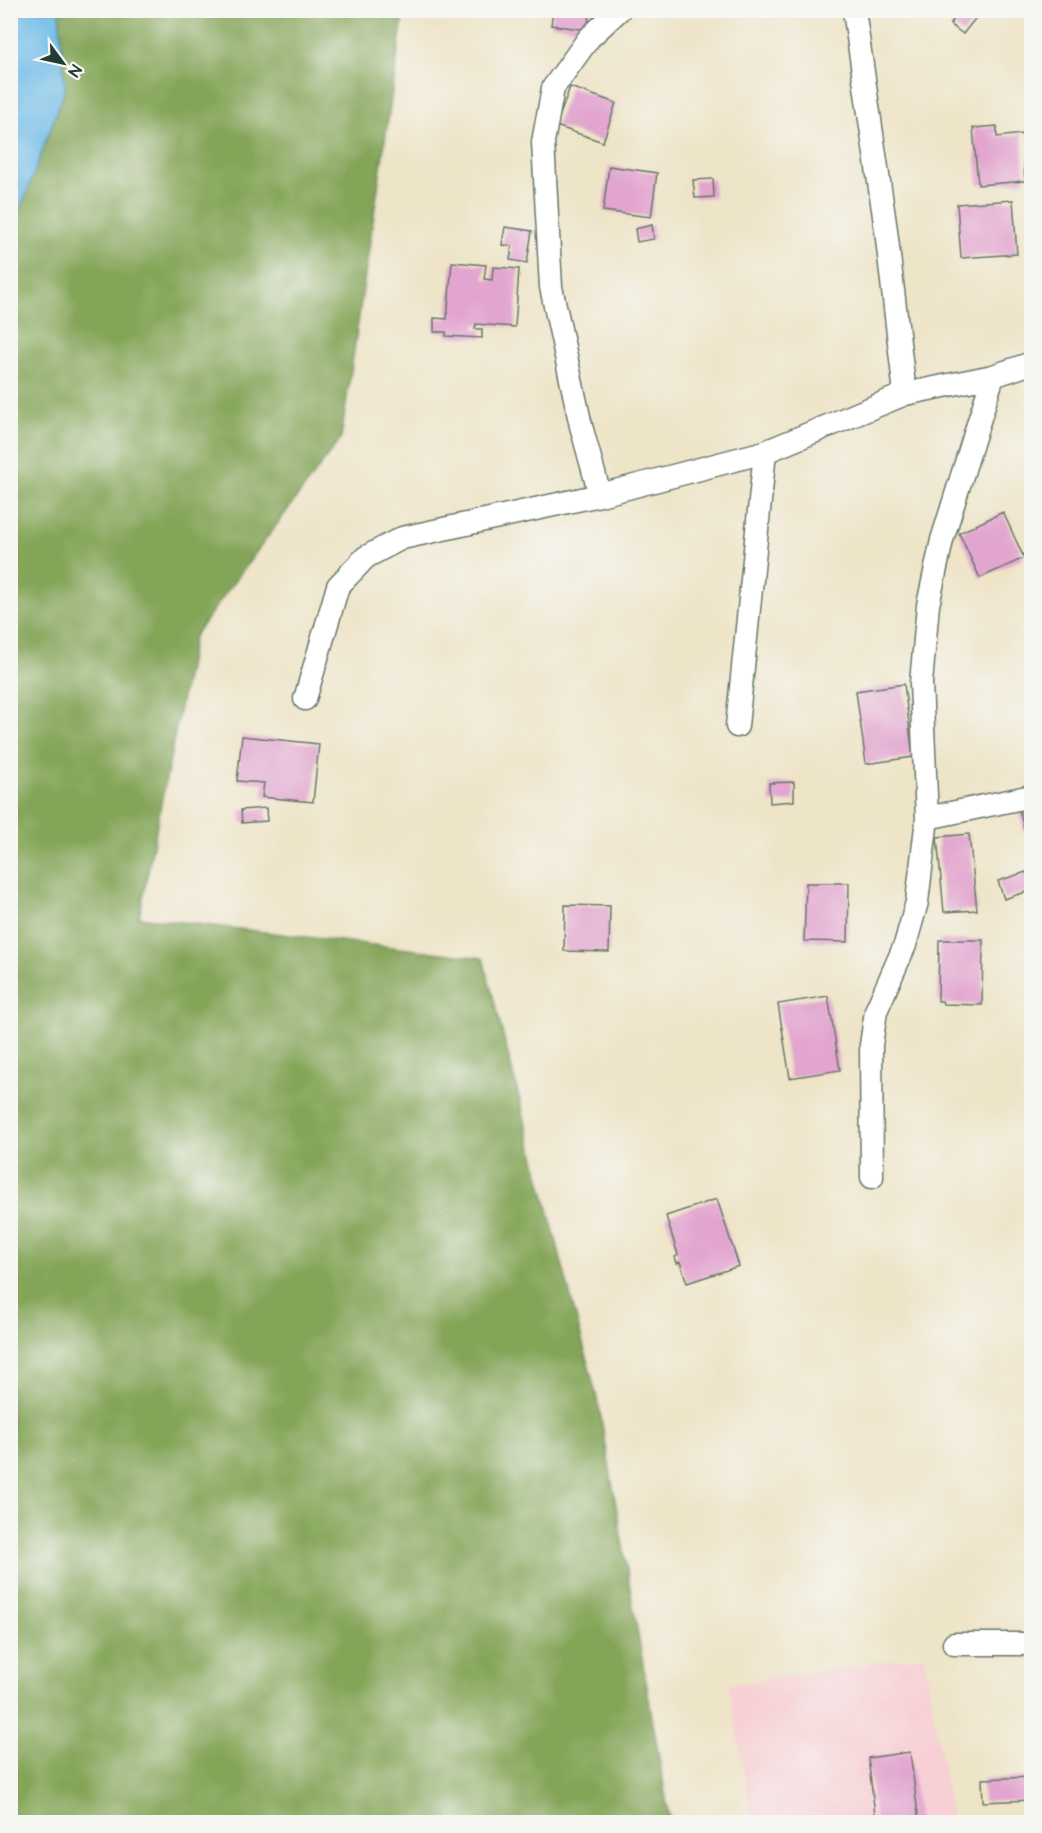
<svg xmlns="http://www.w3.org/2000/svg" width="1042" height="1833" viewBox="0 0 1042 1833" font-family="'Architects Daughter',sans-serif">
	<style>
		.built { fill: #f7cfd4 }
		.forest { fill: #84a559; stroke: #527146; stroke-width: 1.5 }
		.water { fill: #70bce9; stroke: #487c8e; stroke-width: 1.5 }
		.building { fill: #e2a5cf }
		.lines { fill: none; stroke-linecap: round; stroke-linejoin: round }
		.minor-casing { stroke: #677768; stroke-width: 25 }
		.minor { stroke: #fff; stroke-width: 22 }
	</style>
	<rect width="100%" height="100%" fill="#f6f6f2"/>
	<filter id="ink" filterUnits="userSpaceOnUse"><feTurbulence type="fractalNoise" baseFrequency=".0167" numOctaves="2"/><feDisplacementMap in="SourceGraphic" scale="12" xChannelSelector="R" yChannelSelector="G"/><feConvolveMatrix kernelMatrix="1 2 1 2 8 2 1 2 1" color-interpolation-filters="sRGB"/></filter>
	<filter id="wash" filterUnits="userSpaceOnUse"><feTurbulence type="fractalNoise" baseFrequency=".008" numOctaves="4" result="noise"/><feDisplacementMap in="SourceGraphic" scale="24" xChannelSelector="R" yChannelSelector="G"/><feGaussianBlur stdDeviation="1.35" result="paint"/><feColorMatrix in="noise" values="0 0 0 0 0 0 0 0 0 0 0 0 0 0 0 0 0 1.4 0 .05"/><feComposite in="paint" operator="in"/></filter>
	<g filter="url(#wash)">
		<rect width="100%" height="100%" fill="#eee4c8"/>
		<path class="built" d="M924,1656L952,1822H752L729,1685Z"/>
		<path class="forest" d="M59,11H404L341,438L194,636L139,917L483,958L599,1406L670,1822H11L10,227L26,195L65,89Z"/>
		<path class="water" d="M11,10L59,11L65,89L26,195L11,227Z"/>
		<g id="blocks">
			<path class="building" d="M553,10H590L587,30L551,25Z
				M961,10H982L963,34L950,24Z
				M570,87L616,103L603,142L556,126Z
				M997,126V137L1022,134L1025,181L978,185L973,128Z
				M609,166L657,173L651,217L603,211Z
				M713,179L714,197L695,198L693,180Z
				M1013,200L1017,254L961,258L957,204Z
				M652,225L654,239L637,242L635,229Z
				M505,227L532,231L527,263L510,260L512,246L502,245Z
				M452,262L486,265L484,279L492,280L493,267L519,269L515,327L476,324L475,329H482V338L446,336V332H434V318L447,319Z
				M1003,512L1024,558L980,578L959,533Z
				M904,684L913,757L866,764L856,691Z
				M242,736L319,744L313,802L262,797L264,783L237,781Z
				M794,782V801L770,803L769,783Z
				M1032,806V856H1031L1019,809Z
				M266,808L267,821L242,823L241,810Z
				M969,834L977,910L944,912L937,837Z
				M1026,872L1032,890L1004,899L998,881Z
				M806,883H849L848,942L804,941Z
				M565,905L610,906L609,952L564,951Z
				M939,940H983L982,1005L943,1004L942,1001H938Z
				M828,996L840,1070L790,1078L778,1004Z
				M717,1199L739,1266L687,1283L680,1262L677,1263L675,1257L678,1255L666,1216Z
				M910,1752L919,1822H876L868,1758Z
				M1032,1777V1800L983,1802L982,1779Z"/>
		</g>
	</g>
	<g filter="url(#ink)">
		<use href="#blocks" fill-opacity="0" stroke="#677768" stroke-width="1.5"/>
		<g class="lines">
			<g class="minor-casing">
				<path id="minor" d="M854,10L886,230L905,394
					M600,495L581,426L551,287L543,142L553,88L589,38L619,10
					M305,699L338,586L366,557L402,538L600,495L765,452L905,394L993,376L1032,363
					M737,726L765,452
					M927,818L1032,796
					M872,1177L871,1045L876,1011L905,945L917,902L927,818L921,683L928,605L942,540L993,376
					M954,1644H1032"/>
			</g>
			<use href="#minor" class="minor"/>
		</g>
	</g>
	<rect width="1042" height="1833" fill="none" stroke="#f6f6f2" stroke-width="36"/>
	<g transform="translate(63 63) rotate(123)" stroke="#f6f6f2" stroke-width="4.5" paint-order="stroke">
	<path d="M0-4.5L10 22L0 15L-10 22Z" fill="#1f3d34"/>
	<text y="-9" font-size="16" font-weight="bold" text-anchor="middle" fill="#1f3d34">N</text>
	</g>
</svg>
